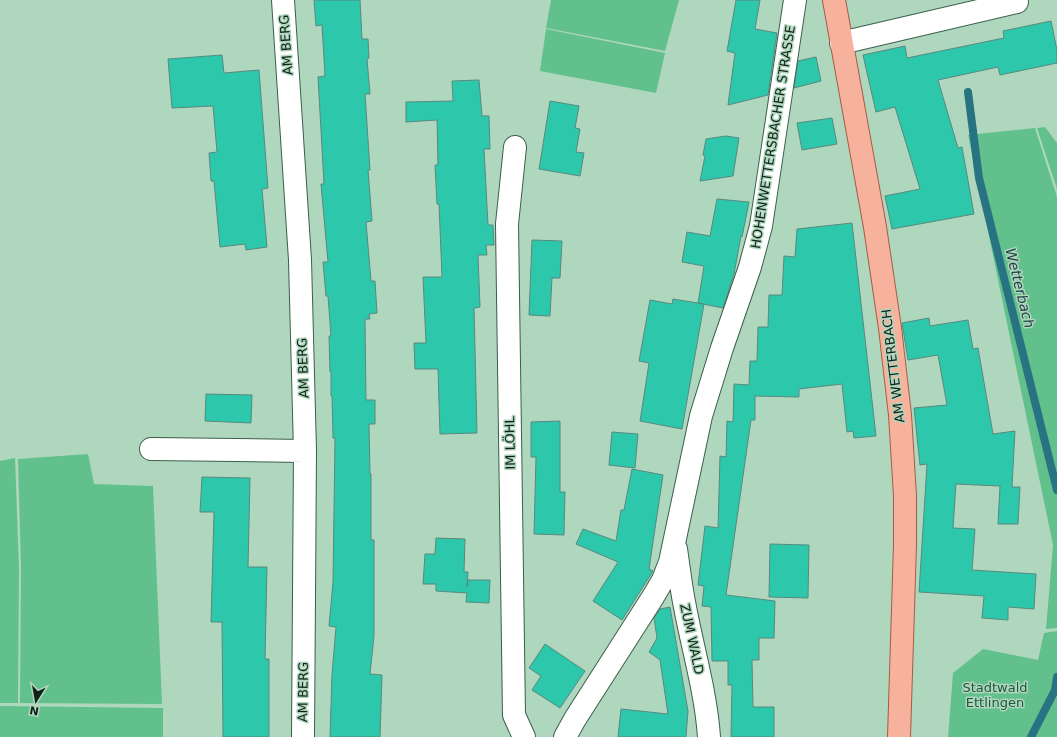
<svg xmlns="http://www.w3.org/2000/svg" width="1057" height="737" viewBox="0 0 1057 737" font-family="'DejaVu Sans',sans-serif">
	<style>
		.green { fill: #61c08b }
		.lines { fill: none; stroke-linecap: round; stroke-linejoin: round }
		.stream { stroke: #287381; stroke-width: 8 }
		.building { fill: #2dc7ac; stroke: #59897e }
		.minor-casing { stroke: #3a5f49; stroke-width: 24 }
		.major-casing { stroke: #a45d44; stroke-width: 24 }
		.minor { stroke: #fff; stroke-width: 22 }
		.major { stroke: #f7b29d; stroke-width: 22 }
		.labels { text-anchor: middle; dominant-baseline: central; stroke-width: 3; stroke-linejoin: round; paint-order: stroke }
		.street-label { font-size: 13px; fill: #122118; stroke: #afd7be }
		.park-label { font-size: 13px; fill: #1f5639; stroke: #afd7be }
		.water-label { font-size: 14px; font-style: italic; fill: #224048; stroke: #afd7be }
	</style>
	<rect width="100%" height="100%" fill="#afd7be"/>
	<path class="green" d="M551,0H679L665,51L546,28Z
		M546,29L665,53L656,93L540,71Z
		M1045,127L1057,143V189L1037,128Z
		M1035,128L1057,197V628L1046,629L1053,545L968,135Z
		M88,454L94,484L153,486L162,704L20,703L21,565L18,459Z
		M15,458L19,568L18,703H0V461Z
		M1057,631V737H948L953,673L983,649L1038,660L1044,633Z
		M0,706L163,708V737H0Z"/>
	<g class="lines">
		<path class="stream" d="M968,92L979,178L1057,490
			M1031,737L1055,690L1057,677"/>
	</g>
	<path class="building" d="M314,0H360L362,39H368L369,58L367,59L370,94H365L370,170H368L372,221L366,222L371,281H375L377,313L369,314L370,319H365L366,400H375V424H369L370,474H371V540H374V636L370,674L382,675L380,737H330L332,674L336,627L329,626L333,582L335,438H333L332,396H331V372H330L329,336H331L328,296H326L323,262H328L321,184H324L318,77L325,76L322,25L316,26Z
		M736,0H760L755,29L777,33L768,95L728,105L735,53L727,51Z
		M1051,21L1057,50V63L1000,75L998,67L938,80L958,148L962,147L974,214L892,229L885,196L920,189L895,107L876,112L863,55L905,46L907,58L1004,38L1003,31Z
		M222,55L224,73L259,70L268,188L262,189L267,247L246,250L245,244L220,247L214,181H211L209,153L217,152L213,106L172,108L168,59Z
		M816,57L821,81L794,88L798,61Z
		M479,80L482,116H489L490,149H484L488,225H493L494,245H486L487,255H478L480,307L474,308L477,433L440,434L438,369H415L414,343H426L423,277H442L439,204H437L435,165H438L437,120L406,122V102L453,101L452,81Z
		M550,101L579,106L575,128L580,129L576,152L584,153L580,176L539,169Z
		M832,118L837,144L802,150L797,123Z
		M726,136L739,138L733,176L700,181L705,156L703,155L706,139Z
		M717,199L749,202L742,237L741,236L734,274L723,308L698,303L704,266L682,262L687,232L710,236Z
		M852,223L876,436L854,438L853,431L847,432L842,384L799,389V397L755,396V420H751L726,595L775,601L774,638H759V660H752L753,707H774V737H731L732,685H728V661H712L711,607L702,606L704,586L698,585L705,526L718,528L720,456L726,457L727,421L733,422L734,384L749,385L750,361H757L758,327H768L769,295H782L784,256L795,257L797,229Z
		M532,240L562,241L560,278H552L550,316L529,315Z
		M673,299L704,304L682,429L640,421L649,363L639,361L650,300L672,304Z
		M929,318L930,326L968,320L973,349L978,348L993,434L1015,431L1012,487H1020L1018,524H998L1000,486L956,484L953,528L975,529L972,570L1036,574L1034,609L1008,607V620L982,618L984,596L919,592L927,464L920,465L914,408L947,405L938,355L908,360L902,323Z
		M206,394L252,395L251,423L205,421Z
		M560,421V492H565L564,535L534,534L536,457H531V422Z
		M612,432L638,434L635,468L609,465Z
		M632,469L663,475L649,569L653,571L622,620L593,601L618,562L576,544L583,529L616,541L621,510H624Z
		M202,477L250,478L248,567H267L265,659H269V737H223L222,622H211L214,512H200Z
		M436,538L465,539L464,572H468L467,587L468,580H490L489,603L466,602L467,593L436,591V584H423L425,554H435Z
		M770,544L809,545L808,598L769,597Z
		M670,607L688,711L686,737H618L621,709L668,714L660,660L649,652L657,638L654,618L660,609Z
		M545,644L585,671L560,708L532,690L541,676L529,668Z"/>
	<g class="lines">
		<g class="minor-casing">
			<path id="minor" d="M283,0L300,260L305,451L303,737
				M841,43L1017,2
				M515,147L507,224L514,715L524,737
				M151,449L305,451
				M676,549C679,569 681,588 685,607C693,650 706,693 709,737
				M565,737L575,719L653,597L663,580L670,562L701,416L722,348L750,267L761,226L795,0"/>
		</g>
		<g class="major-casing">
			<path id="major" d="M834,0L875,227L890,328L900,415L905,496V545L899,737"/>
		</g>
		<use href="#minor" class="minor"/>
		<use href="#major" class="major"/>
	</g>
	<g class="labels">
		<g class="street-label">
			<text transform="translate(286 45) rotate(-94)">AM BERG</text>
			<text transform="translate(773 137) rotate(-81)">HOHENWETTERSBACHER STRASSE</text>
			<text transform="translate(893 366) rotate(-97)">AM WETTERBACH</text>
			<text transform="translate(303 368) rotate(-92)">AM BERG</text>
			<text transform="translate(510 443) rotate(-91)">IM LÖHL</text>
			<text transform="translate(692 639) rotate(78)">ZUM WALD</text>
			<text transform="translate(303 692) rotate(-89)">AM BERG</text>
		</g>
		<g class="park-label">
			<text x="995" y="687">Stadtwald<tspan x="995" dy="15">Ettlingen</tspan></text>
		</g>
		<g class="water-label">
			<text transform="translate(1020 288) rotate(76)">Wetterbach</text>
		</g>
	</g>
	<g transform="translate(36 701) rotate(191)" stroke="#afd7be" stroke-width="3" paint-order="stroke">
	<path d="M0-3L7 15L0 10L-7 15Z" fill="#122118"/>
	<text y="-6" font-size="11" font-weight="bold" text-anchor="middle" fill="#122118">N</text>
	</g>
</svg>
